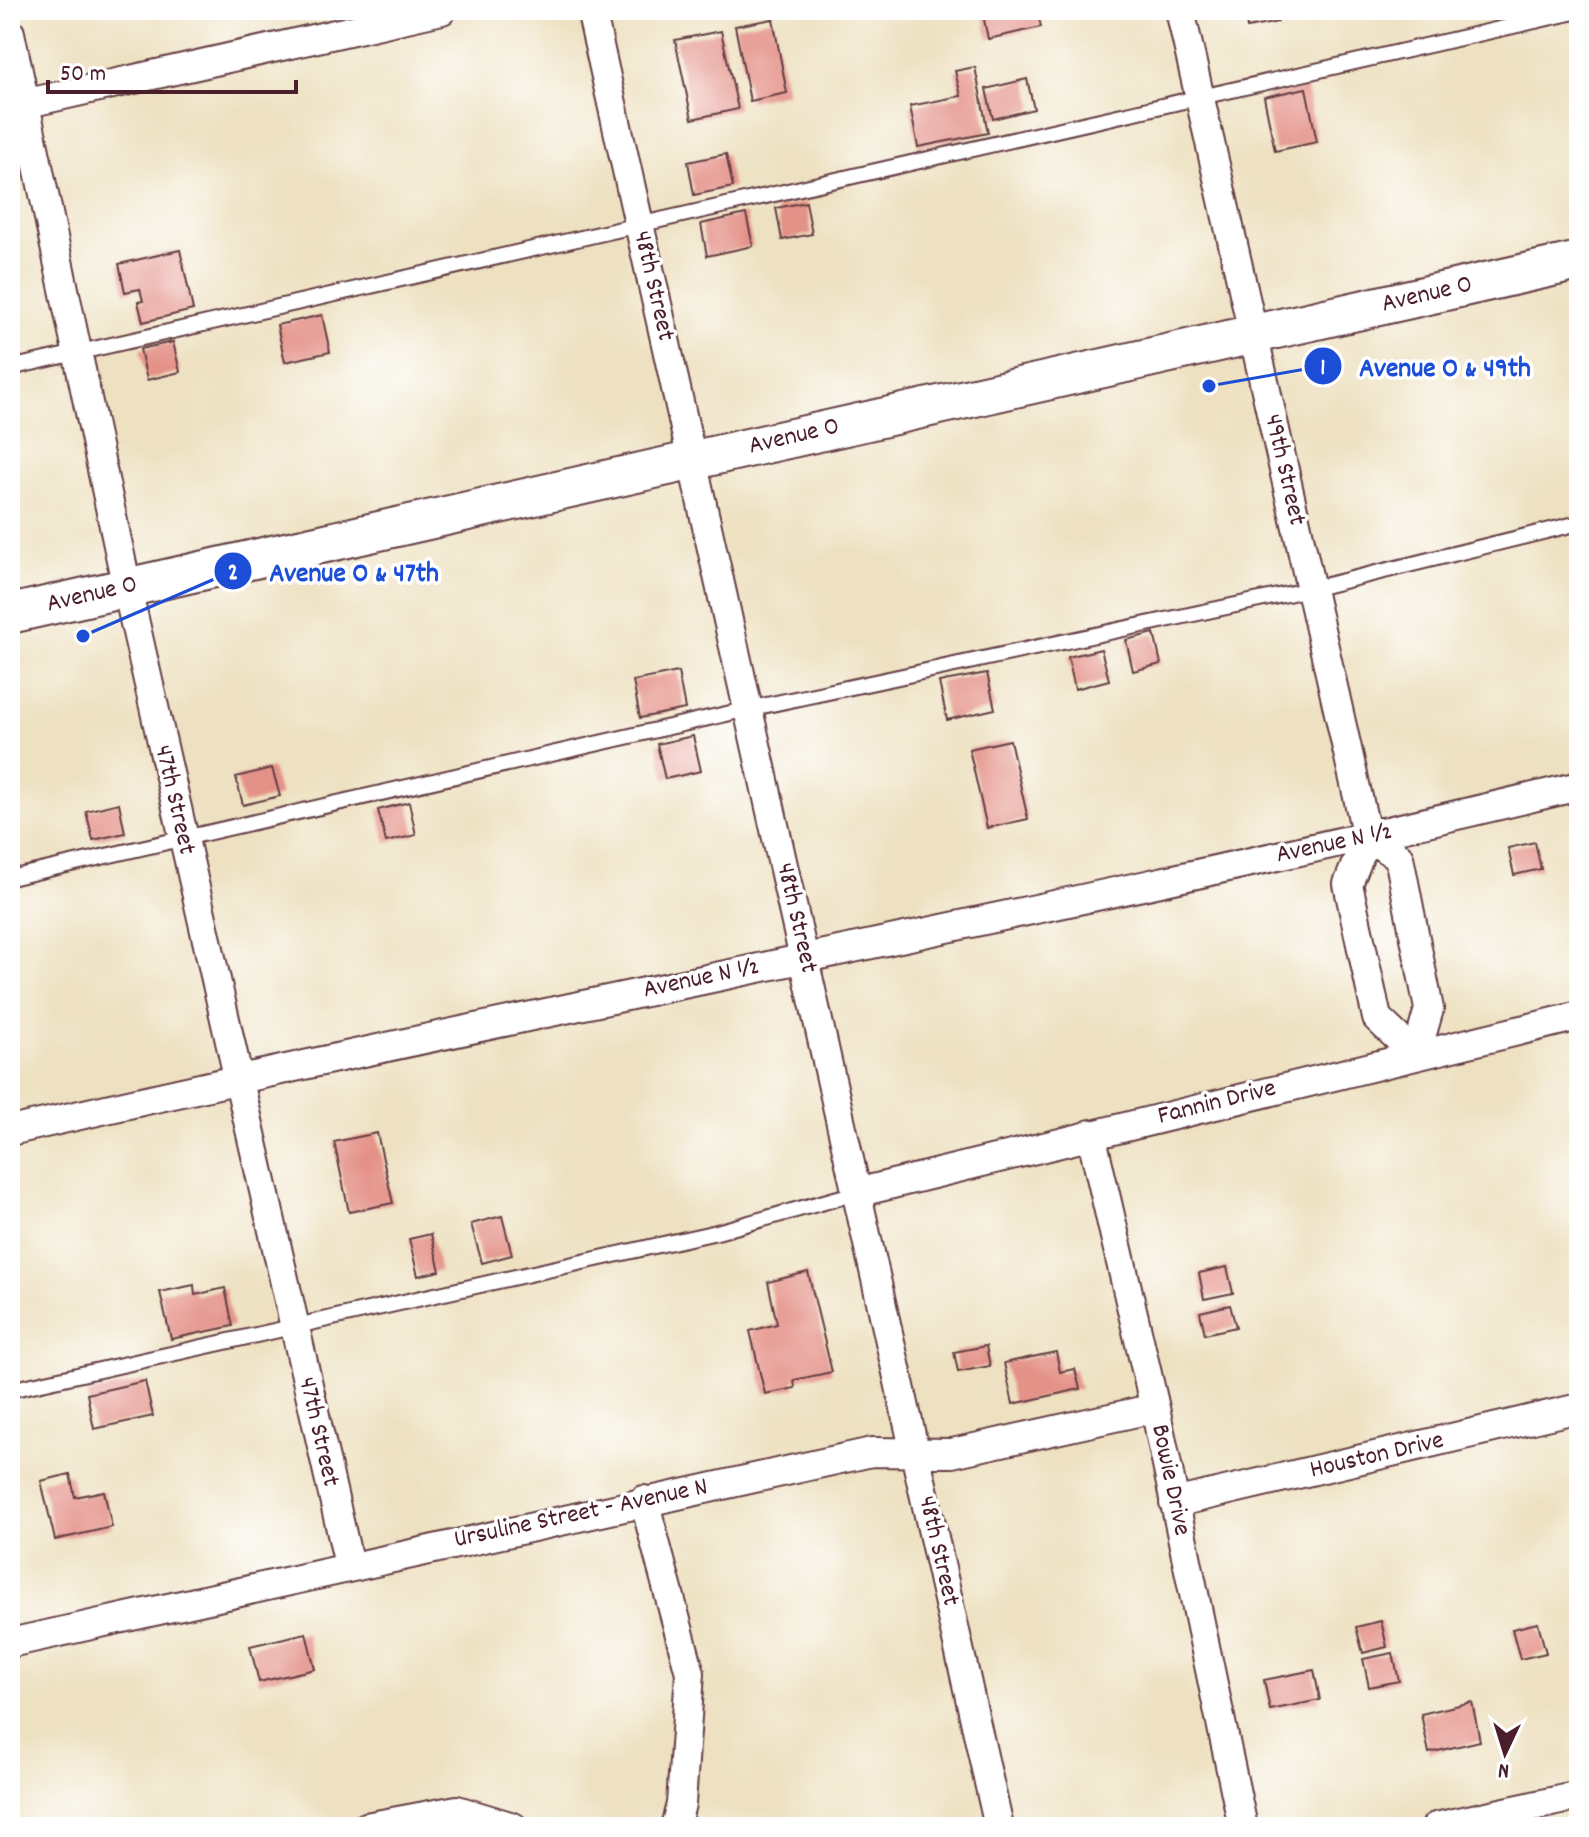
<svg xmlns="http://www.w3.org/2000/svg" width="1589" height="1837" viewBox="0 0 1589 1837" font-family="Dekko,sans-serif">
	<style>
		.building { fill: #e49187 }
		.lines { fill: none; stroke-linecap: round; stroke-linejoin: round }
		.service-casing { stroke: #633c42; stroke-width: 18 }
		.minor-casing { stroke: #633c42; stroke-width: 32 }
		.secondary-casing { stroke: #633c42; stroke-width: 42 }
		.service { stroke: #fff; stroke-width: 14 }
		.minor { stroke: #fff; stroke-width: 28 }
		.secondary { stroke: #fff; stroke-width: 38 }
		.labels { text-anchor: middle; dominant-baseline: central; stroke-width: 7; stroke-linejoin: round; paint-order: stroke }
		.street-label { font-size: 26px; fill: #4a1f2b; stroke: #fff }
		.leader { fill: none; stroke: #1d4ed8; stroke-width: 3 }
		.callout-dot { fill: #1d4ed8; stroke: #fff; stroke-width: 3 }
		.mark-label { font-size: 24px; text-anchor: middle; font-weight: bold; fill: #fff }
		.callout-label { font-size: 28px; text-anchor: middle; font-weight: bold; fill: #1d4ed8; stroke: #fff; stroke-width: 7; stroke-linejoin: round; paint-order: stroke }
	</style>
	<rect width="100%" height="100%" fill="#fff"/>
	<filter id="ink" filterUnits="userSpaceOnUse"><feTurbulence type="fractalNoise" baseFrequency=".0125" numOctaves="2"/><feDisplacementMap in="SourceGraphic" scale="16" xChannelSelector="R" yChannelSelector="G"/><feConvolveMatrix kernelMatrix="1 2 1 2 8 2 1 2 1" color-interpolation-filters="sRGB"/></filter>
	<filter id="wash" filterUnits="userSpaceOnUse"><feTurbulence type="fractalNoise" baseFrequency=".006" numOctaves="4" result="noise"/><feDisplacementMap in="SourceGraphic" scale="32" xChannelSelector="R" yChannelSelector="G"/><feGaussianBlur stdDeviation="1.8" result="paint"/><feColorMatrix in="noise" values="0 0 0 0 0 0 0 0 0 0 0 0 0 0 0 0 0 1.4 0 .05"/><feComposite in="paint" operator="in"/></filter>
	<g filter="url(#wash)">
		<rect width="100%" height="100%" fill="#eee1c1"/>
		<g id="blocks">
			<path class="building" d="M982,10H1037L1041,27L988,39Z
				M1245,10H1275L1278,22L1247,28Z
				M773,19L787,93L750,101L735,26Z
				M721,31L738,109L692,119L675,40Z
				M975,67L988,133L918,147L910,106L961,96L955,71Z
				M1027,79L1034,109L993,119L986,89Z
				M1306,88L1317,142L1275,151L1264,97Z
				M726,154L733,187L694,195L688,162Z
				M806,202L812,234L782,240L776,208Z
				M746,214L753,246L707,256L701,224Z
				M180,250L193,310L143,322L138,302L143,301L140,289L125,292L119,264Z
				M322,315L330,352L285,362L277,325Z
				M173,342L180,372L147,380L140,349Z
				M1154,633L1161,664L1133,671L1126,640Z
				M1101,649L1109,680L1075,689L1068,657Z
				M678,672L685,709L640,718L633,681Z
				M987,673L995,709L947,720L939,682Z
				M693,736L701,771L665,779L657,744Z
				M1010,740L1028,819L987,828L969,749Z
				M272,768L280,796L243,805L236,777Z
				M409,802L416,835L386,842L378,810Z
				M119,803L125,833L93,840L86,811Z
				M1535,842L1541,869L1514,875L1508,848Z
				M377,1133L393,1203L349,1212L334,1142Z
				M502,1216L512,1255L482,1263L471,1224Z
				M431,1234L440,1271L418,1276L409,1239Z
				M1227,1267L1233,1293L1204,1299L1199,1273Z
				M808,1272L832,1372L794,1380L795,1388L765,1394L750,1331L777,1324L768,1282Z
				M194,1285L195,1295L225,1288L233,1326L171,1339L160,1292Z
				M1230,1305L1236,1327L1205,1334L1200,1312Z
				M986,1346L990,1366L958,1372L954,1352Z
				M1056,1352L1060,1372L1075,1369L1080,1389L1013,1404L1004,1363Z
				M145,1381L153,1416L94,1429L87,1394Z
				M70,1474L75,1497L104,1491L112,1527L55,1540L41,1481Z
				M1381,1621L1387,1647L1363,1653L1356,1627Z
				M1538,1623L1546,1653L1520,1659L1512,1629Z
				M306,1633L315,1669L259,1682L250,1646Z
				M1393,1653L1399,1681L1369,1687L1363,1659Z
				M1314,1670L1320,1700L1270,1710L1264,1680Z
				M1472,1702L1480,1741L1429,1753L1421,1714Z"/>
		</g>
	</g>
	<g filter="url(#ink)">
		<use href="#blocks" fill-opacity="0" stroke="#633c42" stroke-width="2"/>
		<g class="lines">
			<g class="service-casing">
				<path id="service" d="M10,368L1579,11
					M10,878L748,709L1311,589L1579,523
					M10,1390L717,1232L856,1193"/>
			</g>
			<g class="minor-casing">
				<path id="minor" d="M591,10L999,1827
					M1180,10L1367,837L1348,884L1377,1018L1416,1055L1429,1009L1399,857L1367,837
					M10,33L127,588L349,1565
					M10,107L442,10
					M10,1131C532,1010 1058,912 1579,786
					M1091,1134L1155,1408L1243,1827
					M856,1193L1579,1016
					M644,1500L690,1673L681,1804L675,1827
					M1174,1503L1579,1408
					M10,1643L872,1452L952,1453L1155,1408
					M366,1827L457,1810L513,1827
					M1436,1827L1579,1796"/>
			</g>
			<g class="secondary-casing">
				<path id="secondary" d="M10,614L1579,261"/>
			</g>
			<use href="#service" class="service"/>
			<use href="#minor" class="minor"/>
			<use href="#secondary" class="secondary"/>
		</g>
	</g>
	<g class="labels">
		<g class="street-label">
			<text transform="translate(653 286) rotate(77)">48th Street</text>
			<text transform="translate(1427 295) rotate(-13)">Avenue O</text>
			<text transform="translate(794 437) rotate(-13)">Avenue O</text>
			<text transform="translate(1284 470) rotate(77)">49th Street</text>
			<text transform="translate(92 595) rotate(-13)">Avenue O</text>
			<text transform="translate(174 800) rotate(77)">47th Street</text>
			<text transform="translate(1334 844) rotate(-12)">Avenue N ½</text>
			<text transform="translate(796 918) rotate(77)">48th Street</text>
			<text transform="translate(701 979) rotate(-12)">Avenue N ½</text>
			<text transform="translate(1217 1103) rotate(-14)">Fannin Drive</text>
			<text transform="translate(318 1432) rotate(77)">47th Street</text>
			<text transform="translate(1377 1456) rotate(-13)">Houston Drive</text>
			<text transform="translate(1170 1480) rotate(78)">Bowie Drive</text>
			<text transform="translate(581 1514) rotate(-12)">Ursuline Street - Avenue N</text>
			<text transform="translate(938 1551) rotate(77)">48th Street</text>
		</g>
	</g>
	<path class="leader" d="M1209 386L1323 366M83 636L233 571"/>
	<g class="callout-dot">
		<circle cx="1209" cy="386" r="8"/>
		<circle cx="83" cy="636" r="8"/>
		<circle cx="1323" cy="366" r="20"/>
		<circle cx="233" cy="571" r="20"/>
	</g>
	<g class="mark-label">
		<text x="1323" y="374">1</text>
		<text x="233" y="579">2</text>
	</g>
	<g class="callout-label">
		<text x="1445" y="376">Avenue O &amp; 49th</text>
		<text x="354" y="581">Avenue O &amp; 47th</text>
	</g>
	<rect width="1589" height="1837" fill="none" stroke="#fff" stroke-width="40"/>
	<g transform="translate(1505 1753) rotate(184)" stroke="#ffffff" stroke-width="6" paint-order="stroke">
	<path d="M0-6L14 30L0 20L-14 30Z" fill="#4a1f2b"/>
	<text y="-12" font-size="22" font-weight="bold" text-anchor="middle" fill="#4a1f2b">N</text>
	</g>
	<path d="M48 80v12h248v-12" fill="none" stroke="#4a1f2b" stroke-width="4"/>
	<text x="60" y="80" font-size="24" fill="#4a1f2b" stroke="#ffffff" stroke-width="6" paint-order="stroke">50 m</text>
</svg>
